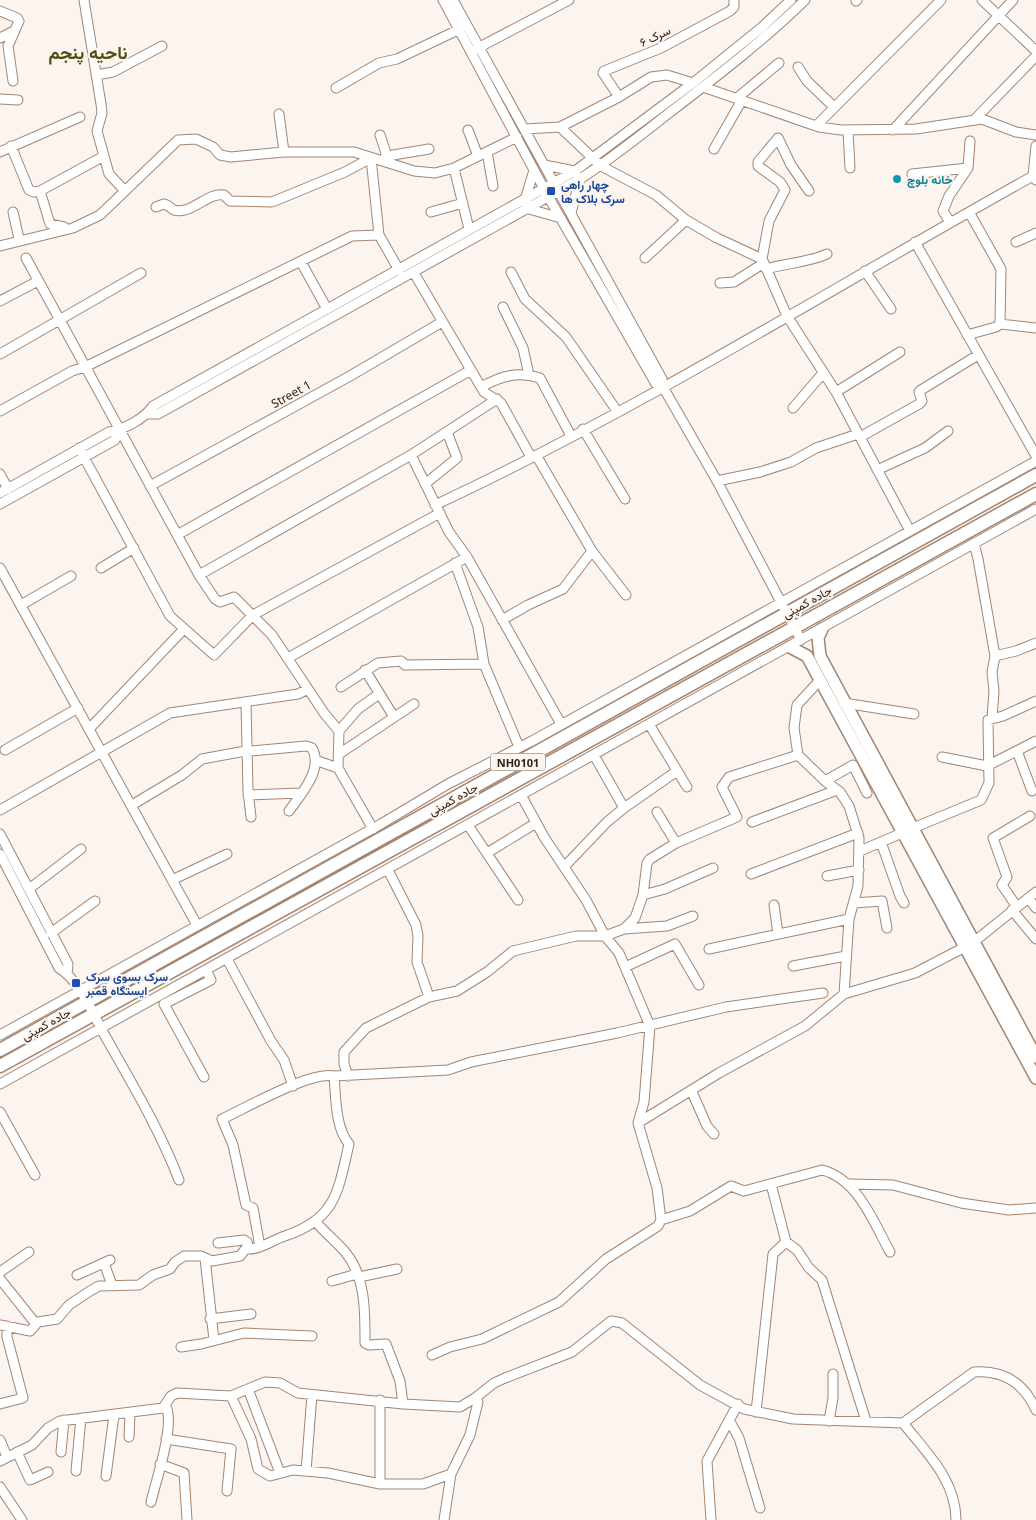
<svg xmlns="http://www.w3.org/2000/svg" width="1036" height="1520" viewBox="0 0 1036 1520" font-family="'Noto Sans',Vazirmatn,sans-serif">
	<style>
		.lines { fill: none; stroke-linecap: round; stroke-linejoin: round }
		.minor-casing { stroke: #a48570; stroke-width: 11 }
		.major-casing { stroke: #a48570; stroke-width: 14 }
		.highway-casing { stroke: #a48570; stroke-width: 15 }
		.minor { stroke: #fff; stroke-width: 9 }
		.major { stroke: #fff; stroke-width: 11 }
		.highway { stroke: #fff; stroke-width: 12 }
		.culture-dot { fill: #0f9aa8; stroke: #fbf4ef; stroke-width: 2 }
		.transit-dot { fill: #1a4fb4; stroke: #fbf4ef; stroke-width: 2 }
		.labels { text-anchor: middle; dominant-baseline: central; stroke-width: 4.5; stroke-linejoin: round; paint-order: stroke }
		.shield { fill: #fbf4ef; stroke: #6b6058; stroke-width: 1 }
		.shield-label { font-size: 11px; font-weight: bold; fill: #2d2118 }
		.street-label { font-size: 12px; fill: #2d2118; stroke: #fbf4ef }
		.culture-label { font-size: 12px; font-weight: bold; fill: #0d838f; stroke: #fbf4ef; text-anchor: start }
		.transit-label { font-size: 12px; font-weight: bold; fill: #164399; stroke: #fbf4ef; text-anchor: start }
		.district-label { font-size: 18px; font-weight: bold; fill: #514d0f; stroke: #fbf4ef }
	</style>
	<rect width="100%" height="100%" fill="#fbf4ef"/>
	<g class="lines">
		<g class="minor-casing">
			<path id="minor" d="M84,0L101,104L102,113L97,131L109,174L125,191
				M443,0L549,198L656,384L663,387
				M453,0L662,379L663,387L717,481L801,640
				M982,0L1036,51
				M856,1L857,0
				M0,11L17,18L19,21L8,46L13,81
				M0,38L14,31
				M474,50L569,0
				M798,67L807,81L834,107
				M96,75L113,72L162,46
				M703,87L819,127L841,130L916,129L982,119L1016,132L1036,135
				M336,88L379,63L397,59L460,29
				M619,97L603,73L604,71L661,48L730,11L734,7V0
				M737,98L779,63
				M0,99L18,100
				M279,114L284,152
				M976,118L1036,56
				M816,126L941,0
				M560,127L601,166L656,195L686,220L717,238L762,259
				M525,129L560,127L619,97L651,77L667,75L693,83
				M468,130L478,156
				M893,130L1013,0
				M848,131L850,168
				M380,135L386,153L385,160
				M11,146L29,190L34,192L40,191L104,156
				M714,149L742,100
				M0,152L80,117
				M487,152L493,186
				M387,156L429,149
				M544,165L575,171L580,179L571,213
				M454,168L469,229
				M534,170L525,200L529,209L561,218
				M912,174L968,168
				M1036,180L1033,176L1036,146
				M40,191L50,224L64,227
				M809,191L791,165L778,138L758,162V166L780,182L785,190L769,221L762,259L764,263L787,316L836,392L910,531
				M156,207L164,204C169,205 171,209 174,210C192,215 207,192 224,195L230,201L272,202L345,172L371,158L379,235L399,270
				M13,212L19,239
				M431,212L463,203
				M969,212L1001,269L1000,324
				M950,222L943,211L949,196L968,168L970,141
				M915,242L1036,456
				M1016,242L1036,233
				M0,246L73,228L100,215L178,140L196,139L213,147L220,155L231,157L284,152H354L414,171L435,173L454,168L517,137
				M26,258L199,575L215,599L220,602L234,597L272,635L324,713L339,731L338,768L373,829
				M645,258L686,220
				M301,262L327,309
				M766,269C786,263 807,263 827,254
				M865,271L891,309
				M511,272L525,299L566,337L617,411
				M414,273L484,392L501,403L531,457
				M720,283L734,282L764,263
				M0,301L38,281
				M503,307L523,348L529,375
				M967,335L996,327L1000,324L1036,328
				M0,354L141,273
				M481,387C502,376 517,371 540,378L571,436
				M836,392L900,352
				M793,408L823,373
				M0,411L72,371L85,367L352,236L379,235
				M147,414H158L580,179C611,159 640,136 669,113C716,77 763,41 805,0
				M583,429L625,499
				M860,437L919,404L922,401L919,392L921,390L978,355
				M79,448L170,616L214,655L253,615L440,513
				M411,455L449,532L467,557L561,724
				M536,455L592,551L626,595
				M877,470L925,448L948,431
				M0,474L8,489
				M717,481L760,472L791,462L816,448L858,434
				M425,484L457,458L447,432
				M150,486L350,376L442,322
				M0,493L109,432C125,429 144,419 153,406L575,171L693,83L761,28L791,0
				M0,504L115,440L119,430
				M435,505C641,409 835,286 1033,176
				M177,535L471,370
				M974,543L978,559L995,656L992,672L994,691L992,718
				M455,563L478,627L484,664L519,747
				M0,568L197,925
				M101,568L134,548
				M199,575L411,455L497,399
				M21,605L71,576
				M502,620L528,605L563,589L592,551
				M995,656L1016,651L1036,643
				M288,658L467,557
				M365,670L394,717
				M820,680L797,705L794,728L798,755L825,781L840,792L849,806L859,838L858,886L849,919L844,994
				M341,687L378,663L401,661L405,665L484,664
				M246,703L248,791L251,817
				M844,703L914,714
				M649,724L687,787
				M90,728L183,630
				M339,731L358,709L379,694
				M5,750L78,708
				M1017,751L1032,791
				M339,754L414,704
				M942,757L987,766L1036,741
				M315,760L338,768
				M825,781L853,765L867,793
				M248,795L301,793
				M132,805L182,775L202,759L240,752L306,746L312,748C324,769 301,794 289,811
				M624,808L677,771
				M0,810L170,713L298,694L308,689
				M657,812L676,843
				M752,822L837,790
				M468,825L518,900
				M913,828L981,800L989,783L988,720L1003,716L1036,701
				M0,834L68,964L67,974
				M881,842L900,896L904,903
				M860,851L902,833
				M487,853L536,823
				M0,854L59,968C80,981 92,1012 104,1034C131,1082 159,1128 179,1180
				M565,866L607,822L624,808L594,755
				M388,870L416,925L418,936L417,962L429,997
				M751,874L858,833
				M827,876L859,870
				M172,880L227,854
				M29,889L81,849
				M643,895L665,889L713,868
				M1028,898L1036,908
				M854,903L882,901L887,928
				M774,905L778,934
				M1017,907L1002,885L1007,877L993,838L1030,816
				M1012,910L1036,939
				M624,929L667,926L693,916
				M51,933L95,901
				M975,941L1036,892
				M709,949L849,919
				M227,959L271,1041L284,1060L293,1086
				M793,966L846,956
				M625,967L675,944L699,985
				M0,1035L381,824L448,784L532,741L1036,461
				M334,1076L448,1070L471,1062L617,1033L726,1007L823,993
				M348,1076L344,1064V1052L366,1028L429,997L457,991L487,972L513,951L576,936H605L624,929L635,918L643,895L647,863L650,859L676,843L737,817L722,787L729,777L798,755
				M204,1077L164,1004L211,980L206,970
				M0,1084L1036,509
				M692,1092L707,1126L714,1134
				M0,1112L35,1175
				M638,1123L719,1073L805,1026L844,994L915,973L965,947
				M771,1184L786,1242L797,1250L809,1268L822,1280L866,1421
				M849,1184L893,1185L961,1203L1009,1210L1036,1208
				M661,1220L690,1211L731,1186L744,1191L822,1170C858,1179 874,1223 890,1252
				M316,1222C325,1233 337,1242 346,1253C366,1278 365,1313 365,1343L369,1345L386,1344L400,1381L403,1404L460,1407L475,1398L478,1402L470,1435L451,1474L444,1520
				M218,1243L244,1240L247,1242L249,1249C262,1249 272,1240 285,1236C336,1219 338,1192 349,1144C335,1127 336,1098 334,1076C310,1071 246,1108 222,1119L233,1145L246,1205L253,1208L260,1247
				M205,1258L214,1340
				M104,1263L112,1285
				M0,1272L29,1252
				M77,1275L110,1260
				M359,1277L397,1269
				M0,1279L36,1324
				M332,1281L357,1274
				M210,1319L251,1314
				M0,1325L30,1331L38,1322L57,1319L69,1305L90,1291L99,1286L139,1285L153,1275L170,1269L175,1262L184,1256H201L212,1261L240,1256L247,1247
				M181,1347L201,1344L244,1333L312,1336
				M432,1355L450,1347L482,1339L559,1302L606,1259L658,1226L661,1220L657,1188L638,1123L644,1102L650,1026L619,953L605,936L586,900L544,837L521,795
				M248,1389L280,1473
				M231,1396L251,1439L258,1469L270,1476L293,1470L328,1473L380,1484H423L451,1474
				M475,1398L494,1383L505,1378L572,1352L611,1321L622,1323L700,1385L744,1409L793,1419L903,1423L974,1372C1004,1370 1024,1383 1036,1410
				M380,1400V1484
				M0,1404L23,1398L7,1337V1326
				M756,1412L773,1254L786,1242
				M729,1420L739,1438L760,1508
				M829,1421L833,1398V1374
				M903,1423C926,1452 956,1480 956,1520
				M129,1437L130,1413
				M166,1439L231,1449L227,1491
				M0,1440L7,1457
				M17,1452L30,1480L48,1472
				M61,1452L64,1420
				M0,1461L32,1445L48,1428L60,1421L163,1408L171,1396L177,1393L231,1396L265,1382L280,1383L298,1393L403,1404
				M160,1464L184,1473L187,1520
				M76,1471L81,1418
				M306,1471L312,1395
				M106,1476L114,1415
				M0,1487L22,1520
				M151,1502C156,1480 175,1426 166,1406
				M711,1520L707,1461L738,1404"/>
		</g>
		<g class="major-casing">
			<path id="major" d="M822,629L818,638L820,656L1036,1057
				M790,647L807,656L1036,1078"/>
		</g>
		<g class="highway-casing">
			<path id="highway" d="M0,1050L1036,475
				M0,1066L1036,494"/>
		</g>
		<use href="#minor" class="minor"/>
		<use href="#major" class="major"/>
		<use href="#highway" class="highway"/>
	</g>
	<circle class="culture-dot" cx="897" cy="179" r="5"/>
	<g class="transit-dot">
		<rect x="546" y="186" width="10" height="10" rx="2.5"/>
		<rect x="71" y="978" width="10" height="10" rx="2.5"/>
	</g>
	<g class="labels">
		<rect class="shield" x="490.5" y="753.5" width="55" height="17" rx="4"/>
		<g class="shield-label">
			<text x="518" y="762">NH0101</text>
		</g>
		<g class="street-label">
			<text transform="translate(655 36) rotate(-25)">سرک ۶</text>
			<text transform="translate(291 394) rotate(-29)">Street 1</text>
			<text transform="translate(807 602) rotate(-29)">جاده کمپنی</text>
			<text transform="translate(453 799) rotate(-29)">جاده کمپنی</text>
			<text transform="translate(46 1024) rotate(-29)">جاده کمپنی</text>
		</g>
		<g class="culture-label">
			<text x="907" y="179">خانه بلوچ</text>
		</g>
		<g class="transit-label">
			<text x="561" y="184">چهار راهی<tspan x="561" dy="14">سرک بلاک ها</tspan></text>
			<text x="86" y="976">سرک بسوی سرک<tspan x="86" dy="14">ایستگاه قمبر</tspan></text>
		</g>
		<g class="district-label">
			<text x="88" y="52">ناحیه پنجم</text>
		</g>
	</g>
</svg>
